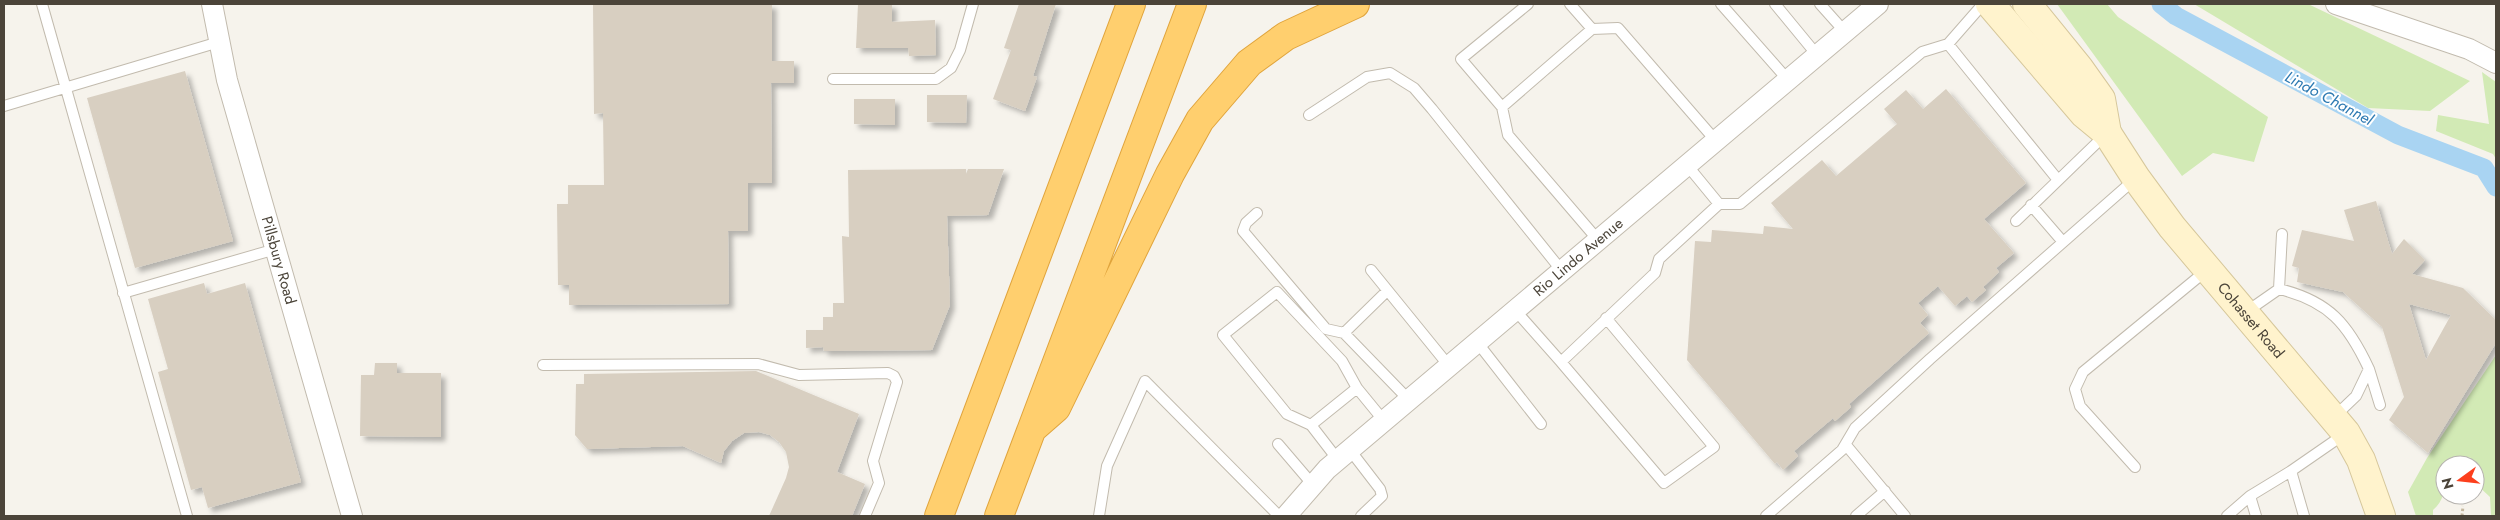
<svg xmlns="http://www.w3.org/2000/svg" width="2500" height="520" viewBox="0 0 2500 520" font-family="Jost,sans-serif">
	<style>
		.green { fill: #d2eab5 }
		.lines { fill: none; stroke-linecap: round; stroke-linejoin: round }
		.canal { stroke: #a9d4f2; stroke-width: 19 }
		.building { fill: #d8cfc1; fill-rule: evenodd; filter: url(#shadow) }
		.lane-casing { stroke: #c2bbae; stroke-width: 12 }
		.street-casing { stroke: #c2bbae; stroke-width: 22 }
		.secondary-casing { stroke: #d6c79b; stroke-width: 30 }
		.highway-casing { stroke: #e0a43c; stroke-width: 30 }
		.path { stroke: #c4b79f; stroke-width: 3; stroke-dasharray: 2.5 2.5; stroke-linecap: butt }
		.lane { stroke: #fff; stroke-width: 10 }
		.street { stroke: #fff; stroke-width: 20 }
		.secondary { stroke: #fff3cd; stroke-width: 28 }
		.highway { stroke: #ffcf6e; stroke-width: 28 }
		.labels { text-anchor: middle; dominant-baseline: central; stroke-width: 4; stroke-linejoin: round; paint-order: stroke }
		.street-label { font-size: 15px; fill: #4b4439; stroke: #fff }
		.water-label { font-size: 16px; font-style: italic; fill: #2e7ab2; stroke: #fff }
	</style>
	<defs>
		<filter id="shadow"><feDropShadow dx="4.5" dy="4.5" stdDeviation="2.5" flood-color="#0004"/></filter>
	</defs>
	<rect width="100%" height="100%" fill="#f6f3ec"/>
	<path class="green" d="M2057,4H2107L2118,17L2268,117L2254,162L2213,153L2182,176Z
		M2194,4H2308L2470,81L2430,111L2368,108Z
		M2482,72L2496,82V159L2493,154L2436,131L2438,115L2489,124Z
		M2496,355V516H2491L2490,497L2475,483V465H2445C2445,482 2447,498 2433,510V516H2416L2408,492L2427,458Z"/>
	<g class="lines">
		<path class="canal" d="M2161,4L2176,16L2398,135L2484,168L2496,187"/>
	</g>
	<path class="building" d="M593,4H772V61H794V83H771L772,183H748V231H728L729,304L569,305V285H558L557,204H568V185H604L603,113L594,114Z
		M858,4H892V22L935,20L936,55L909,56L908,48H856Z
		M1019,4H1056L1033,76L1037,77L1025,111L993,99L1011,50L1004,48Z
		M185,71L233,241L135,268L87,98Z
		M1946,89L2026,183L1984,219L2014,253L1996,268L1999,272L1983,287L1986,290L1972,302L1967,296L1955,306L1938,286L1918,303L1928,315L1920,323L1929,333L1849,404L1851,407L1835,421L1833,418L1794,451L1798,456L1783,470L1777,462L1775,464L1687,360L1695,241L1711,242L1712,230L1763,234L1764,226L1793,229L1771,203L1822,160L1836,176L1897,124L1884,109L1906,90L1923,109Z
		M927,95H967L966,123L927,122Z
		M854,99H895V125L854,124Z
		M966,169V174L968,169H1004L988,215L947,216L950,305L932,350L824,351L823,347L806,348V330H823V317H833V303H844L842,236L849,237L848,170Z
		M2376,201L2392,254L2404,239L2425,260L2412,274L2463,288L2496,320V343L2428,453L2389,420L2404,397L2382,327L2343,292L2297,282L2299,268L2292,266L2302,230L2354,241L2344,210ZM2409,304L2451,315L2426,360Z
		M204,283L207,294L245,283L301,482L208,508L202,487L191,490L158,372L168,369L148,299Z
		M375,363H397V373H441V437L360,436L361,375H374Z
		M756,371L859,414L837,472L865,484L852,516H769L786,478L789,467L786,452L779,442L770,435L759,432L744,433L732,441L724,451L721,463L683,446L587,449L575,435L576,384H584V374Z"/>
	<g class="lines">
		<g class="lane-casing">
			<path id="lane" d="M42,4L187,516
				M1528,4L1461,59L1502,107L1508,135L1598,240
				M1570,4L1592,29
				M1721,4L1788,80
				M1775,4L1817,55
				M1820,4L1845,32
				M1983,4L1948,44L2058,180
				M833,79H936L951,68L960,50L973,4
				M4,106L219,42
				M1502,107L1592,29L1618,28L1716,141
				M1309,115L1367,77L1390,73L1414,88L1432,109L1562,271
				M1687,165L1719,204H1740L1922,52L1948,44
				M2031,205L2063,242
				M1257,213L1246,223L1243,231L1326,329L1344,333L1409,400
				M2016,221L2106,134
				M1371,270L1449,366
				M2279,289L2282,234
				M123,293L276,249
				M1515,310L1561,362L1655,273L1659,259L1719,204
				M2246,312L2279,289C2329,301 2348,324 2369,369L2356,396L2334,417
				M1344,333L1387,291
				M1477,342L1541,424
				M1561,362L1664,483L1714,447L1606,318
				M543,365L758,364L799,375L888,373L894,376L897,382L873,461L879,483L865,516
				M2369,369L2380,405
				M1311,425L1287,414L1223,335L1277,292L1342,361L1357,388
				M1278,444L1313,485
				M1846,445L1905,516
				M1350,450L1380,489L1382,496L1361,516
				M1338,460L1311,425L1357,388L1384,421
				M2135,467L2080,406L2075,389L2083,372L2207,270
				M2291,471L2346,433
				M1099,516L1107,466L1145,381L1279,516
				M1766,516L1842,450L1855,428L1930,359L2135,179
				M1856,516L1885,491
				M2227,516L2250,496
				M2256,516L2250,496L2291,471L2304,516"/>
		</g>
		<g class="street-casing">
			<g id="street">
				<path id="s1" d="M212,4L227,80L352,516"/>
				<path d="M2336,4L2469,49L2496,63"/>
				<path id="s2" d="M1286,516L1327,469L1878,4"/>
			</g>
		</g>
		<g class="secondary-casing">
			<g id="secondary">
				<path id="s3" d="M1990,4L2084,114L2107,133L2136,178L2172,227L2346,433L2361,460L2381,516"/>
				<path d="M2027,4L2079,68L2101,99L2107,133"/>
			</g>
		</g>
		<g class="highway-casing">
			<path id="highway" d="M1032,429L1056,408L1170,174L1200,120L1249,63L1286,36L1355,4
				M939,516L1131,4
				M999,516L1192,4"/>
		</g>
		<path class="path" d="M2462,516L2463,506"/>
		<use href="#lane" class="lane"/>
		<use href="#street" class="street"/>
		<use href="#secondary" class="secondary"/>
		<use href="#highway" class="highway"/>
	</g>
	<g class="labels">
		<g class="street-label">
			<text stroke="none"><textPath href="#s2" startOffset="391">Rio Lindo Avenue</textPath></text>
			<text stroke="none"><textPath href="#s1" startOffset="265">Pillsbury Road</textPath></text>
			<text stroke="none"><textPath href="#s3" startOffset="411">Cohasset Road</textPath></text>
		</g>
		<g class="water-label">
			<text transform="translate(2329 98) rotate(28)">Lindo Channel</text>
		</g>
	</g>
	<rect width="2500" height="520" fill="none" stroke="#4b4439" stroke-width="10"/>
	<g transform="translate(2460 480) rotate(255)"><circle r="24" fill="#ffffff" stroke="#b7b4b0"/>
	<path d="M0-4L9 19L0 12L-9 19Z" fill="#fc3f1d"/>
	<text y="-8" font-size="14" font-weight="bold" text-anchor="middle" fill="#4b4439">N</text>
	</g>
</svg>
